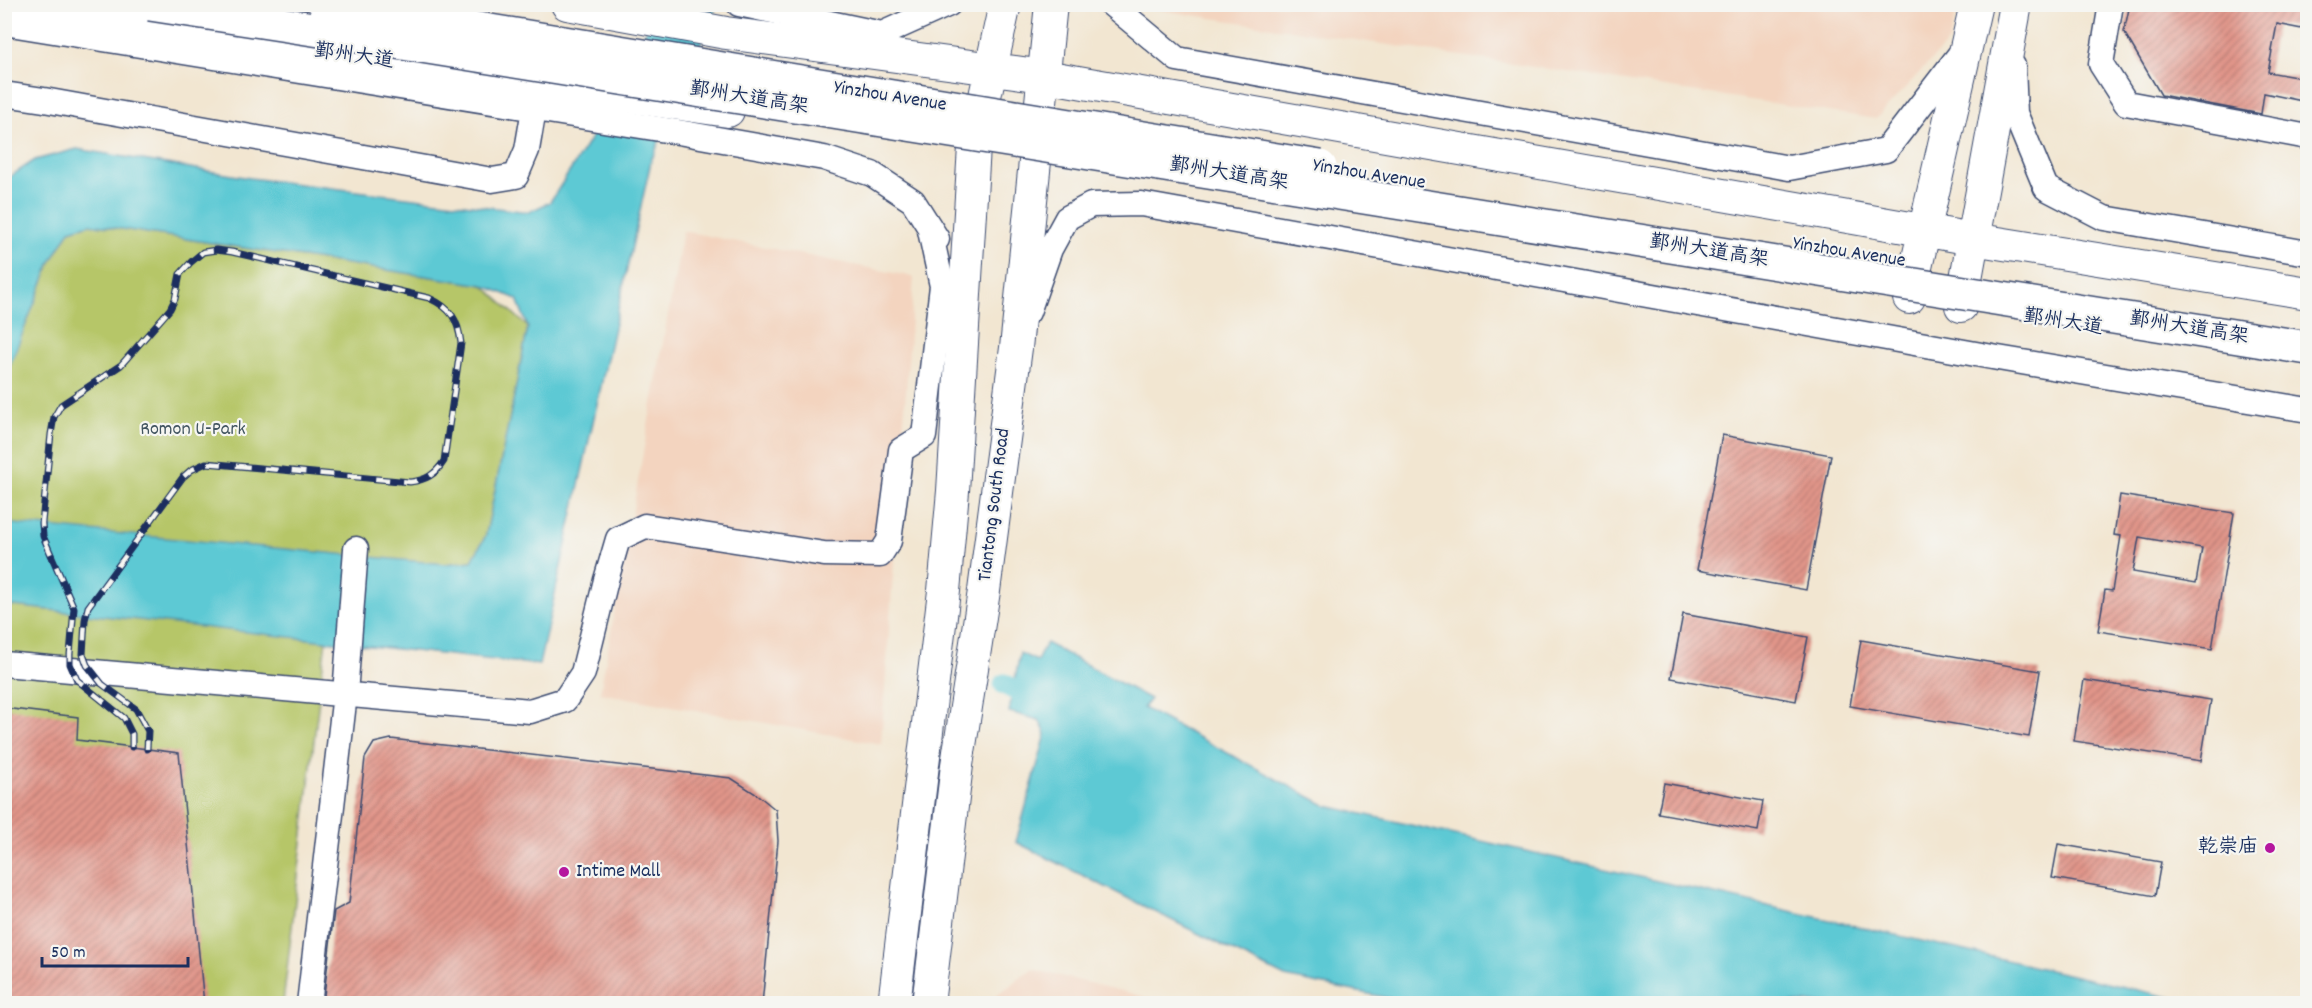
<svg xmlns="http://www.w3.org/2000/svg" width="2312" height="1008" viewBox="0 0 2312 1008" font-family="Dekko,'LXGW WenKai TC',sans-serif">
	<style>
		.built { fill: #f3d4bf }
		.green { fill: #b6c668; stroke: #687a63; stroke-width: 1.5 }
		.water { fill: #5dc9d4; stroke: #3c7c99; stroke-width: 1.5 }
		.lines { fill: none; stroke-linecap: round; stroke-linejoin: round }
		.canal { stroke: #5dc9d4; stroke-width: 21 }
		.building { fill: url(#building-hatch); fill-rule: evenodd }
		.minor-casing { stroke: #3b4a6f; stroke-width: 27 }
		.major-casing { stroke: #3b4a6f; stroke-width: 34 }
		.minor { stroke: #fff; stroke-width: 24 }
		.major { stroke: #fff; stroke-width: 32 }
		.rail-casing { stroke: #1b2f5e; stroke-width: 7 }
		.rail { stroke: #f6f6f2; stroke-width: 4.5; stroke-dasharray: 14; stroke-linecap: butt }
		.highway-bridge-casing { stroke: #3b4a6f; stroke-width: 36; stroke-linecap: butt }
		.highway-bridge { stroke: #fff; stroke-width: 33 }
		.poi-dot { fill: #b5179e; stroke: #f6f6f2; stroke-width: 2 }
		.labels { text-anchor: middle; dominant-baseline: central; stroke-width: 4.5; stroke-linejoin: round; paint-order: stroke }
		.street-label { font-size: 20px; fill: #1b2f5e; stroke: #f6f6f2 }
		.park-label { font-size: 20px; fill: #425560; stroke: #f6f6f2 }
		.poi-label { font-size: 20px; fill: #1b2f5e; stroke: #f6f6f2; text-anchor: end }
	</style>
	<defs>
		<pattern id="building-hatch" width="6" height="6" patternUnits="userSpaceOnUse" patternTransform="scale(1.5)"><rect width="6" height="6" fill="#e19589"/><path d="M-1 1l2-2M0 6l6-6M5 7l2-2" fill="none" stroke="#b67a73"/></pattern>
	</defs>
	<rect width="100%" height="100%" fill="#f6f6f2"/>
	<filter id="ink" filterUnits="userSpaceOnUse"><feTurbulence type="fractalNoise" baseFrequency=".0167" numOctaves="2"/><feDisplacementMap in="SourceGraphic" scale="12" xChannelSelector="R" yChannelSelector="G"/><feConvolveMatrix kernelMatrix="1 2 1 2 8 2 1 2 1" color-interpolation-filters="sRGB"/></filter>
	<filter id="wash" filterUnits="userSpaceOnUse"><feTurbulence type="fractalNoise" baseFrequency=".008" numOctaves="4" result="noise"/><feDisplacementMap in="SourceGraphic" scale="24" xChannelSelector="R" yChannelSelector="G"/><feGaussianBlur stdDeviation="1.35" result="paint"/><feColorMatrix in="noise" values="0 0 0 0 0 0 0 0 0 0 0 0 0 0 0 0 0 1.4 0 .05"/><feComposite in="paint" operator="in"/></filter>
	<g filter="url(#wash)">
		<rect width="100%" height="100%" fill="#f2e6d1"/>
		<path class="built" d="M1126,5H1958L1949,41L1876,119Z
			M683,231L914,277L881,744L600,693Z
			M1032,969L1170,1003H987Z"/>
		<path class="green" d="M90,224L483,285L528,327L486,535L472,561L445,564L336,555L283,1003H5L4,377L51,262L70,230Z"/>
		<path class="water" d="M659,5H717L651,161L539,665L5,605V523L445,564L472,561L486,535L528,327L517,299L483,285L90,224L70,230L51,262L5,377V180L35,160L77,149L250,178L529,212L550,202L588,143Z
			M1046,643L1150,699L1143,708L1327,806L2195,1003H1413L1285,977L1016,842L1046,734L1039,720L1009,712L1020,653L1037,661Z"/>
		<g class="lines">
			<path class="canal" d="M1004,684L1037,702"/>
		</g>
		<g id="blocks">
			<path class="building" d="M2130,4H2307V30L2277,24L2268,72L2307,79V102L2264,93L2261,114L2161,95L2124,32Z
				M1722,435L1831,455L1806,590L1697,570Z
				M2120,495L2234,513L2212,649L2098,631L2105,590L2112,591L2121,536L2114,535ZM2139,537L2202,548L2196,583L2133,572Z
				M1683,614L1808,637L1796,701L1671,678Z
				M1861,640L2040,671L2029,737L1850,706Z
				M2084,680L2211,700L2201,761L2074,741Z
				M4,708L78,717L77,740L179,753L204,1004H4Z
				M391,739L731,778L759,796L776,810L778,841L762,1004H323L334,911L349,903L365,758L374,743Z
				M1664,783L1763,801L1758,831L1658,813Z
				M2058,844L2161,862L2155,896L2052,878Z"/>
		</g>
	</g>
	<g filter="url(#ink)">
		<use href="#blocks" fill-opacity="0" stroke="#3b4a6f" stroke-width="1.5"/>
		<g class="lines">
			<g class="minor-casing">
				<path id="minor" d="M739,4L882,34L949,4
					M1111,4L1177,59L1789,168L1886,150L1964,49
					M2111,4L2101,64L2126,103L2308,137
					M4,23L678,132L824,158L872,174L913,201L937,239
					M2013,66L2015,113L2046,188L2104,218L2308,253
					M4,94L44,100L492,180L516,176L527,150L534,109
					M1028,312L1050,249L1067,218L1091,205L1141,204L1998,358L2308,410
					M4,664L530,711L565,700L583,673L606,580L618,539L645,526L824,554L880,555L889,541L901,450L924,436L942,286L929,226
					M309,1004L345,694L356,549"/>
			</g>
			<g class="major-casing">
				<path id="major" d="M567,4L726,33L1044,76L1973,239L2308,293
					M4,6L728,111
					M1909,298L1976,4
					M1961,306L2016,4
					M894,1004L944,591L953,491L974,147L1005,4
					M928,1004L957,765L984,591L1016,348L1051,4"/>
			</g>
			<use href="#minor" class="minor"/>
			<use href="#major" class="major"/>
			<g class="rail-casing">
				<path id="rail" d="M132,747V734L124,718L77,680L70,664V654L74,608L43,536L42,523L51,434L54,417L61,405L121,365L170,309L175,299L180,274L191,262L203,252L216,250L232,252L429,298C451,308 458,319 461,343L444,461C435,475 426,480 410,482L206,463L191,470L183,477L88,607L85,620L83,654L87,665L102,684L136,709L148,731L147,749"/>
			</g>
			<use href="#rail" class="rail"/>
			<g class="highway-bridge-casing">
				<path id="highway-bridge" d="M150,4L346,34L2308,348
					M325,4L1320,167"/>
			</g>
			<use href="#highway-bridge" class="highway-bridge"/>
		</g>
	</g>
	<g class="poi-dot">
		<circle cx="2270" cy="848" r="6"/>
		<circle cx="564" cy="872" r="6"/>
	</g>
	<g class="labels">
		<g class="street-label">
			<text transform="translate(354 57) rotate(8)">鄞州大道</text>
			<text transform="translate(890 97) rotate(9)">Yinzhou Avenue</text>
			<text transform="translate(749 99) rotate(9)">鄞州大道高架</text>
			<text transform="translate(1229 175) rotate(9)">鄞州大道高架</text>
			<text transform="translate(1369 175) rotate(9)">Yinzhou Avenue</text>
			<text transform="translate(1709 252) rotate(9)">鄞州大道高架</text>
			<text transform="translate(1849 253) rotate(9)">Yinzhou Avenue</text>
			<text transform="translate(2063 323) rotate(9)">鄞州大道</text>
			<text transform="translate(2189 329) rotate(9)">鄞州大道高架</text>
			<text transform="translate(995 505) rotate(-83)">Tiantong South Road</text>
		</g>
		<g class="park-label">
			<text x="193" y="430">Romon U-Park</text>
		</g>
		<g class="poi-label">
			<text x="2258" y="848">乾崇庙</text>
			<text x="576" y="872" text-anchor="start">Intime Mall</text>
		</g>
	</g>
	<rect width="2312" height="1008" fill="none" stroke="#f6f6f2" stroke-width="24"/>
	<path d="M42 957v9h146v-9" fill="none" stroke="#1b2f5e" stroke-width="3"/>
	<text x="51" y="957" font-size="18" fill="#1b2f5e" stroke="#f6f6f2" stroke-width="4.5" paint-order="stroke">50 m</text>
</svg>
